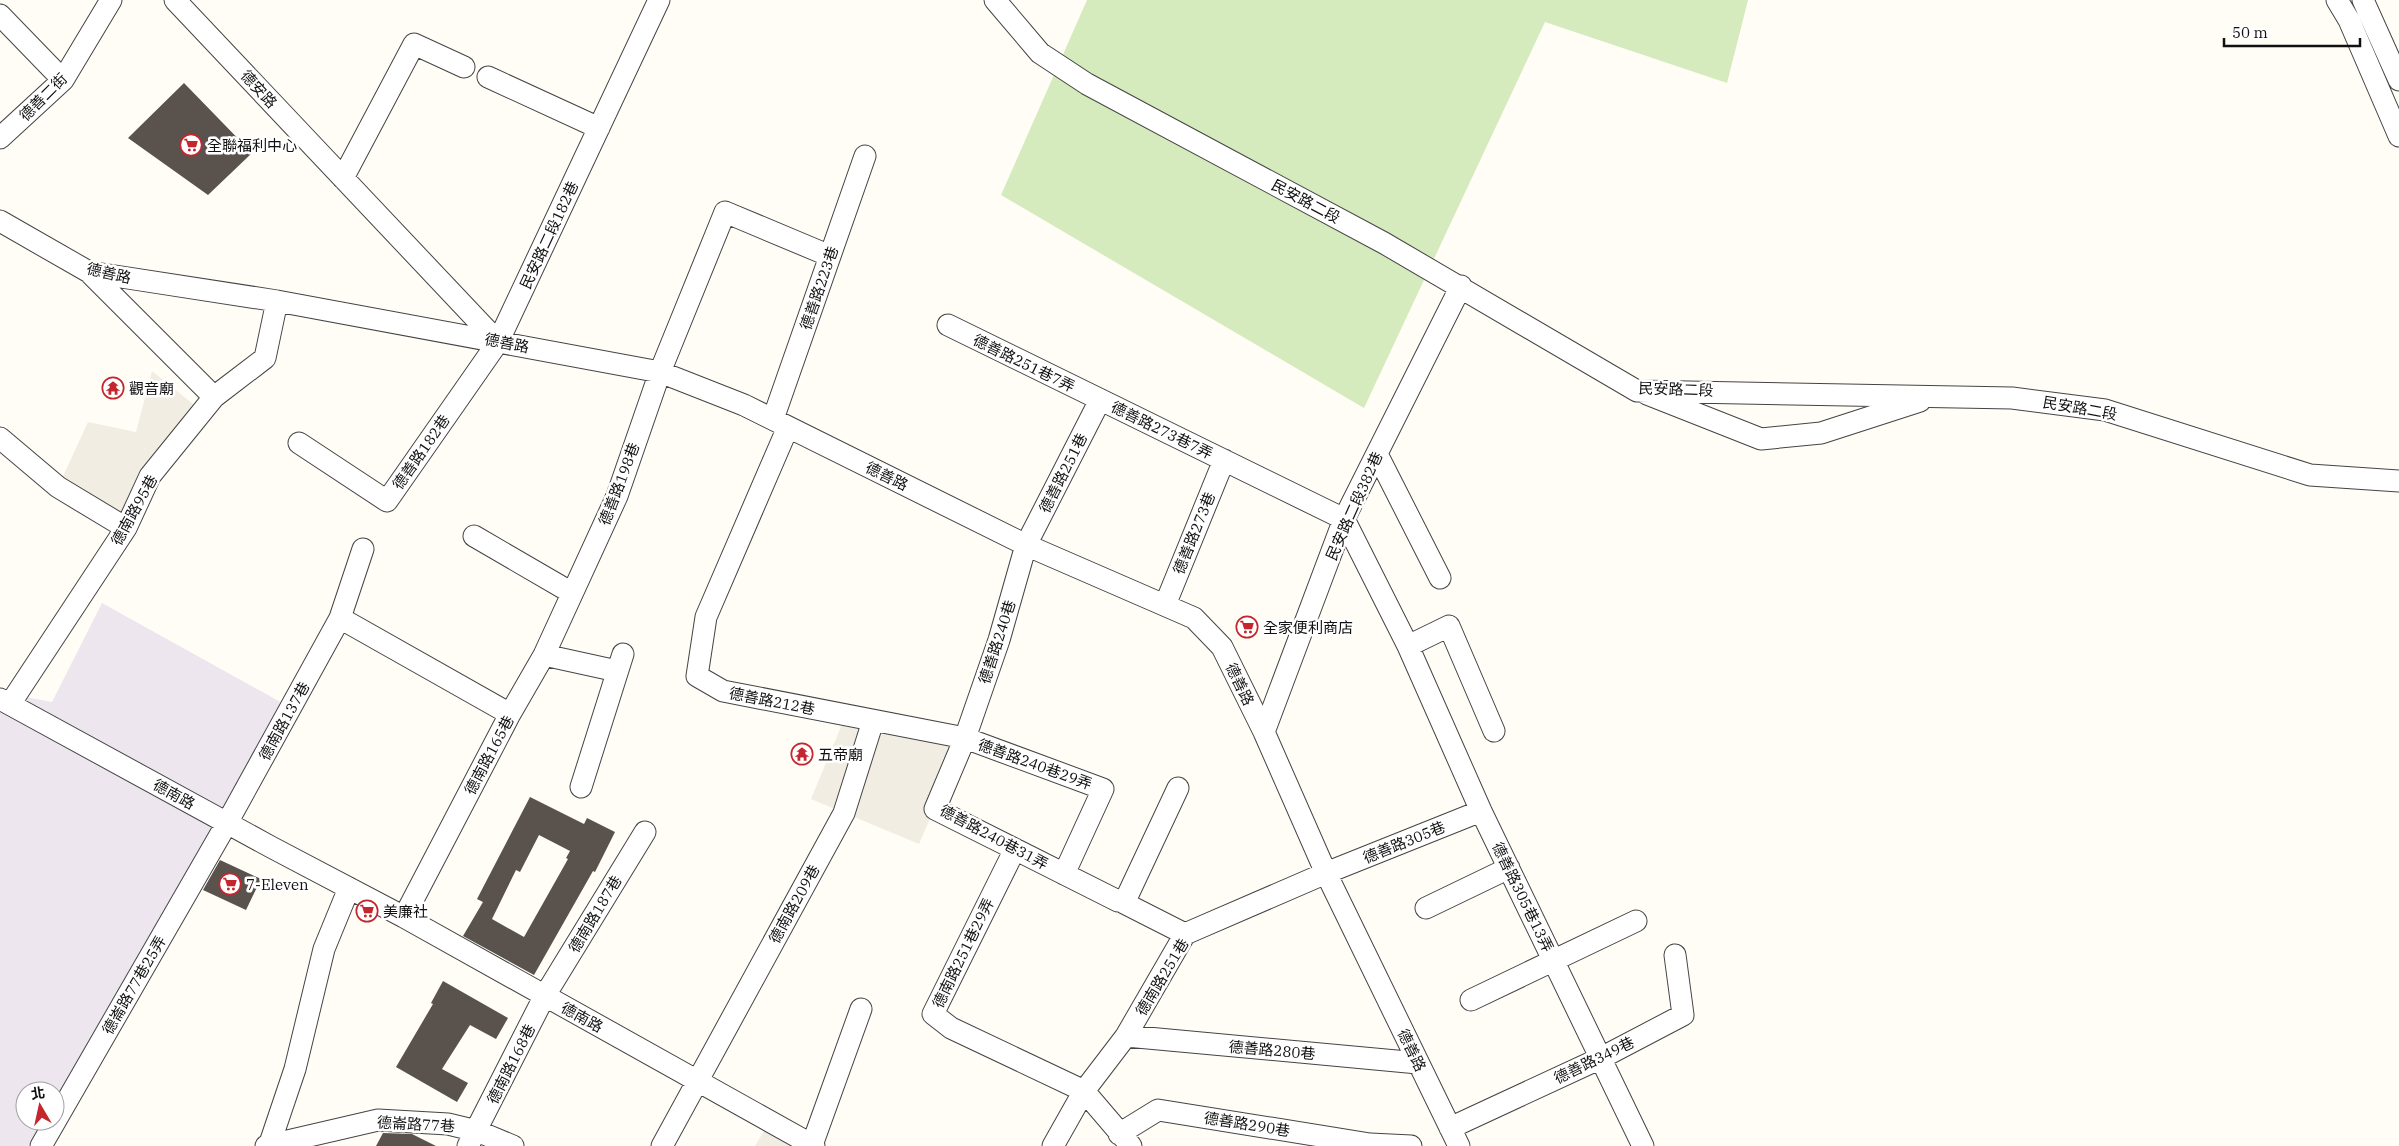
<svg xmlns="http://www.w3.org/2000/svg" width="2399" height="1146" viewBox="0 0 2399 1146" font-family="'IBM Plex Serif','Noto Sans TC',serif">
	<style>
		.industrial { fill: #eee6ef }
		.green { fill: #d5ebbd }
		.plaza { fill: #f1ede2 }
		.building { fill: #5a524d; fill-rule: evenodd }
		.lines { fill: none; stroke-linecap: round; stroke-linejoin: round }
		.minor-casing { stroke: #444; stroke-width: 23 }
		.minor { stroke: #fff; stroke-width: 21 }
		.labels { text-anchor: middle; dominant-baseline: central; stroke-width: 5; stroke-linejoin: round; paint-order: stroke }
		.street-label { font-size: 15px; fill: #111; stroke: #fff }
		.poi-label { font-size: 15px; fill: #111; stroke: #fff; text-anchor: start }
	</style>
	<rect width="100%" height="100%" fill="#fffdf5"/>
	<path class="industrial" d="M102,603L295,710L55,1102V1091H25V1121H44L28,1146H0V692L52,702Z"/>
	<path class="green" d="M1087,0H1748L1727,83L1545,22L1364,408L1001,195Z"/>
	<path class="plaza" d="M152,371L193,404L150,476L126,528L58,487L88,422L136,432Z
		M844,715L965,738L919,844L811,799L840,729Z
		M770,1121L814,1146H755Z"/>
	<path class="building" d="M184,83L252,153L208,195L128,138Z
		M530,797L584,824L587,818L615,832L595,872L593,871L534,975L463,936L483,902L477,899ZM539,835L570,851L566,858L568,859L524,937L492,919L516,870L520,872Z
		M220,860L261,879L246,910L203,890Z
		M443,981L508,1018L496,1039L470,1025L442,1069L468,1083L457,1102L396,1067L433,1004L431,1003Z
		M383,1133L412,1134L436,1146H376Z"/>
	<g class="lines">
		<g class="minor-casing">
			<path id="minor" d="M175,0L498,342
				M995,0L1040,53L1087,84L1384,243L1637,391L2012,398L2105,410L2310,475L2399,481
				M2337,0L2349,20L2399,136
				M2363,0L2399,80
				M0,15L63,80
				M488,77L599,128
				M0,138L63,80L111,0
				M343,178L414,44L464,67
				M0,221L89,272L277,301L660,372L744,405L1026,545L1194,618L1222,647L1264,732L1326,873L1459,1146
				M89,272L214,397
				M948,325L1344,519L1408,646L1481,811L1643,1146
				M1647,394L1761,439L1821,433L1920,401
				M1100,400L1026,545L999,640L965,738L935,809L1118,901
				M773,419L865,156
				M788,427L706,617L697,676L723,691L965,738L1103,789L1064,874
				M0,438L58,487L126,528
				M299,443L387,501L498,342L659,0
				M1377,454L1440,578
				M474,536L572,593
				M1165,605L1224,460
				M340,618L510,714
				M1408,646L1449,626L1494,731
				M544,655L617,671
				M0,699L271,847L404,917L814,1146
				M10,704L126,528L150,476L214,397L265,358L277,301
				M1264,732L1344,519L1461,286
				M581,787L623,654
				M1178,788L1124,903L1185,934
				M1015,849L933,1014L951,1028L1084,1091L1131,1146
				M1426,908L1509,868
				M404,917L510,714L544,655L617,496L660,372L725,212L830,256
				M1471,1000L1636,921
				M1126,1036L1418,1063
				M1450,1128L1601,1058L1683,1015L1675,955
				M1119,1134L1158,1110L1370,1144L1411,1146
				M812,1145L861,1009
				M41,1146L227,823L340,618L363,549
				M266,1146L378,1120L448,1124L477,1131L513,1146
				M269,1146L295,1069L324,949L349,888
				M468,1146L544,997L645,832
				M662,1146L844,813L873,721
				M1053,1146L1084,1091L1126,1036L1185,934L1326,873L1481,811"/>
		</g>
		<use href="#minor" class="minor"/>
	</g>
	<defs>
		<g id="supermarket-ring" transform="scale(1.125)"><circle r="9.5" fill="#fff" stroke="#c4262e" stroke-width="1.5"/><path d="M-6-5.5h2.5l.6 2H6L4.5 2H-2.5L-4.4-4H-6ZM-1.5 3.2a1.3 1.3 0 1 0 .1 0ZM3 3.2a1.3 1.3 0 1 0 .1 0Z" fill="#c4262e"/></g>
		<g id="temple-ring" transform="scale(1.125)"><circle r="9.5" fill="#fff" stroke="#c4262e" stroke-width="1.5"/><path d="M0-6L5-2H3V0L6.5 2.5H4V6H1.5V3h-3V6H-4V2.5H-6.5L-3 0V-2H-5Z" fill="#c4262e"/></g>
	</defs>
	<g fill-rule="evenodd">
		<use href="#supermarket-ring" x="191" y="145"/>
		<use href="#temple-ring" x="113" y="388"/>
		<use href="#supermarket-ring" x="1247" y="627"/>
		<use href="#temple-ring" x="802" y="754"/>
		<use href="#supermarket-ring" x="230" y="884"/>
		<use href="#supermarket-ring" x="367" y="911"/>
	</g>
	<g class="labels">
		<g class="street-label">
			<text transform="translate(259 89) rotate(47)">德安路</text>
			<text transform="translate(43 97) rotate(-45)">德善二街</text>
			<text transform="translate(1306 201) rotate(28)">民安路二段</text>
			<text transform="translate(549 235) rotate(-65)">民安路二段182巷</text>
			<text transform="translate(109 273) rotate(13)">德善路</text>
			<text transform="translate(819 288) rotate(-71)">德善路223巷</text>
			<text transform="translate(507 343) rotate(11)">德善路</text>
			<text transform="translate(1024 363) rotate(26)">德善路251巷7弄</text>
			<text transform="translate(1676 389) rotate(2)">民安路二段</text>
			<text transform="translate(2080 408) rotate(10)">民安路二段</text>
			<text transform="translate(1162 430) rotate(26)">德善路273巷7弄</text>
			<text transform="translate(421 452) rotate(-55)">德善路182巷</text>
			<text transform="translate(1063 473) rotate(-63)">德善路251巷</text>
			<text transform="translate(887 476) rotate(26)">德善路</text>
			<text transform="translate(619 484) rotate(-69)">德善路198巷</text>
			<text transform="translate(1354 506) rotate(-66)">民安路二段382巷</text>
			<text transform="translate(134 510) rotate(-61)">德南路95巷</text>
			<text transform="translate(1194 533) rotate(-68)">德善路273巷</text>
			<text transform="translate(997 642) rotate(-72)">德善路240巷</text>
			<text transform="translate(1240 684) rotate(64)">德善路</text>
			<text transform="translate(772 701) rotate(11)">德善路212巷</text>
			<text transform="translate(284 721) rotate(-61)">德南路137巷</text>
			<text transform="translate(489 755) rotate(-62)">德南路165巷</text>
			<text transform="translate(1035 764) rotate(20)">德善路240巷29弄</text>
			<text transform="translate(174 794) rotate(29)">德南路</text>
			<text transform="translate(994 837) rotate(28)">德善路240巷31弄</text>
			<text transform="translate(1404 842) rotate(-22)">德善路305巷</text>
			<text transform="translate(1523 897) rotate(64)">德善路305巷13弄</text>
			<text transform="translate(794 904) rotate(-61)">德南路209巷</text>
			<text transform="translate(595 914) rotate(-59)">德南路187巷</text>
			<text transform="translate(963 953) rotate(-64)">德南路251巷29弄</text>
			<text transform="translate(1162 977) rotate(-59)">德南路251巷</text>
			<text transform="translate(134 985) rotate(-60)">德崙路77巷25弄</text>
			<text transform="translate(582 1017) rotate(29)">德南路</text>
			<text transform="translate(1272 1050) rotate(5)">德善路280巷</text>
			<text transform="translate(1412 1050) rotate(64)">德善路</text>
			<text transform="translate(1594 1060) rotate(-26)">德善路349巷</text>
			<text transform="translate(511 1064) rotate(-63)">德南路168巷</text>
			<text transform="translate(416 1124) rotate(3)">德崙路77巷</text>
			<text transform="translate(1247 1124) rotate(9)">德善路290巷</text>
		</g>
		<g class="poi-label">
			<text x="207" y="145">全聯福利中心</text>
			<text x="129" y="388">觀音廟</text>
			<text x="1263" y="627">全家便利商店</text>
			<text x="818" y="754">五帝廟</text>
			<text x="246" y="884">7-Eleven</text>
			<text x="383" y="911">美廉社</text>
		</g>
	</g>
	<g transform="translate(40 1106) rotate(351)"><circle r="24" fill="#ffffff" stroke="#a0a0a0"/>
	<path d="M0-4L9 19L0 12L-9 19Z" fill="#c4262e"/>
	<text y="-8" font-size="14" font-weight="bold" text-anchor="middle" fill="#111111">北</text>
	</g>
	<path d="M2224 38v8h136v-8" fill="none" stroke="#111111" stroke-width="2.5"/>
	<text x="2232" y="38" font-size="15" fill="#111111" stroke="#ffffff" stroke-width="4" paint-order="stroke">50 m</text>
</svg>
